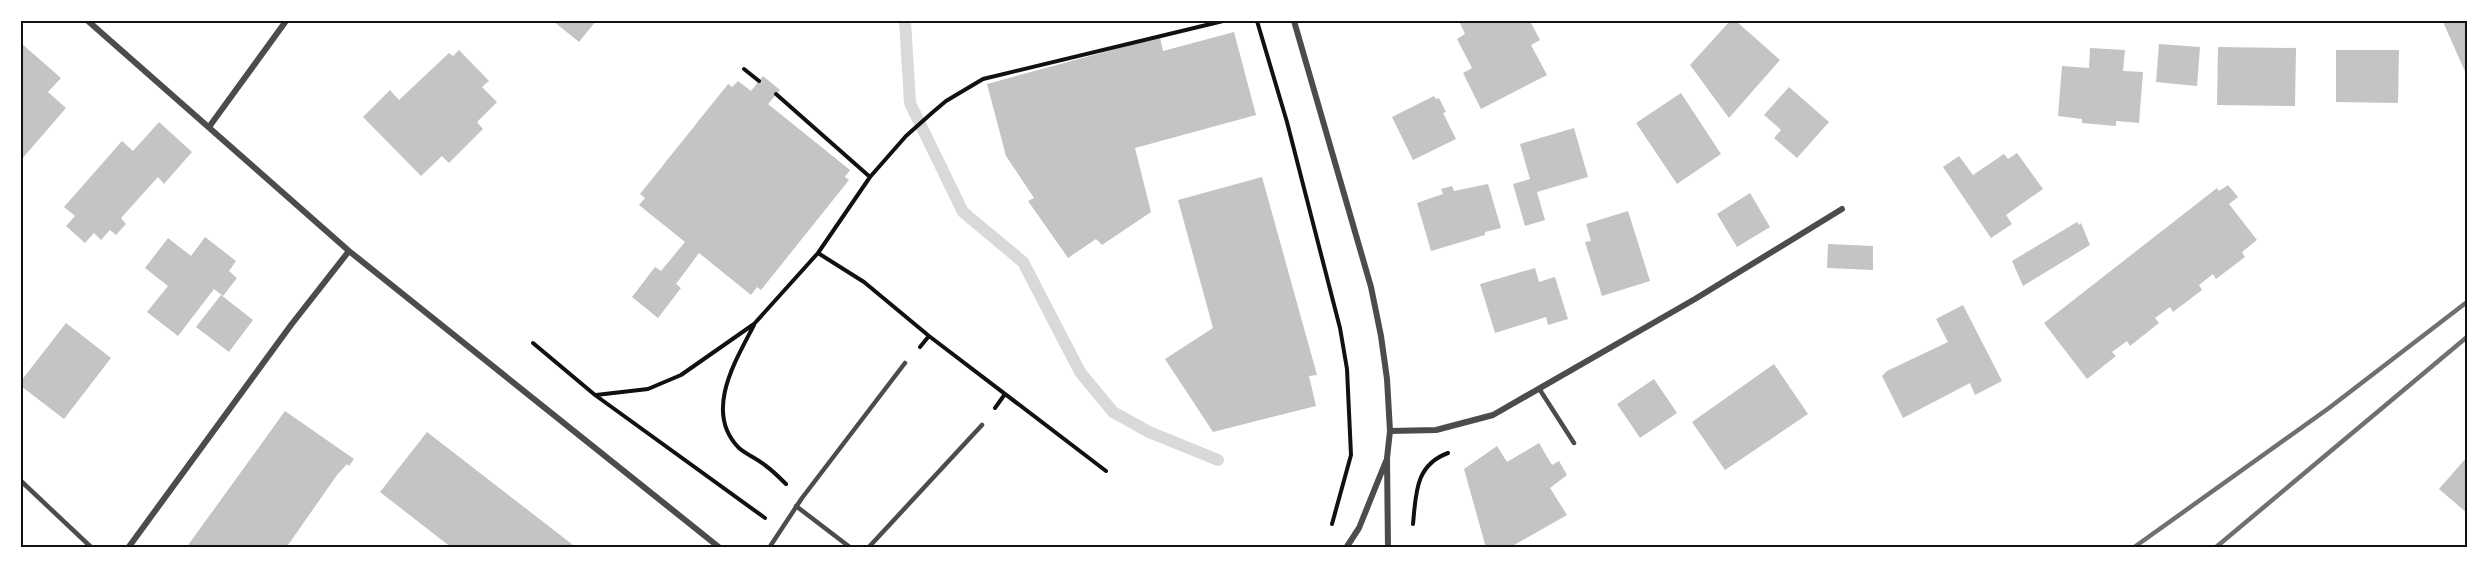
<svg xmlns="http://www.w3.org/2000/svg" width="2488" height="569" viewBox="0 0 2488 569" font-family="'Varela Round',sans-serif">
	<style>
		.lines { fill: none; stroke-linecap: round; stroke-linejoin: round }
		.stream { stroke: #d9d9d9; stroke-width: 12 }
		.building { fill: #c4c4c4 }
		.path { stroke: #111; stroke-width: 4 }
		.service { stroke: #4c4c4c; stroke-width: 4.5 }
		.minor { stroke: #4c4c4c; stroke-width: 6 }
		.rail { stroke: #707070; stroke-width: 4.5 }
		.neatline { fill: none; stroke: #111; stroke-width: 2 }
	</style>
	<rect width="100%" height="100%" fill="#fff"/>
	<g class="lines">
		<path class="stream" d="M905,21L910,103L963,212L1023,262L1080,372L1113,412L1149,432L1218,460"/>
	</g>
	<path class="building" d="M553,21H596L579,42Z
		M1459,21H1530L1540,40L1531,45L1547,75L1481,109L1463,73L1472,68L1457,39L1465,34Z
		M1730,21H1736L1780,60L1729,118L1690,65Z
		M2446,21H2467V76L2443,22Z
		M1234,32L1256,115L1135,148L1151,212L1102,245L1096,239L1068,258L1028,201L1034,198L1006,156L987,84L1160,37L1163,51Z
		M21,43L61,78L48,92L66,108L21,160Z
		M2159,44L2200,47L2197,86L2156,82Z
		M2218,47L2296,48L2295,106L2217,105Z
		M2090,48L2125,50L2123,71L2143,72L2139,123L2116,121V126L2082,123V119L2058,116L2062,66L2089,68Z
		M459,50L489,81L482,87L497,102L477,122L483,129L449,163L442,156L421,176L363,117L390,90L399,100L449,53L453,56Z
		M2336,50H2399L2398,103L2336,102Z
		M763,76L780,90L768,104L850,170L845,177L849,180L761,290L757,287L751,295L699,253L676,284L681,288L658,318L632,297L655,267L661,271L685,242L639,205L645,198L640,194L728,84L732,87L738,81L751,91Z
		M1789,87L1829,122L1797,158L1774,138L1781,130L1764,115Z
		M1681,93L1721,154L1677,184L1636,123Z
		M1434,96L1436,99L1439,98L1446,112L1443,113L1456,139L1413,160L1392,117Z
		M159,122L192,152L164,184L158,177L121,218L126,224L116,235L110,230L101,240L94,233L85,243L66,226L75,216L64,207L122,141L133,151Z
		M1574,128L1588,177L1537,192L1545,220L1525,226L1513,184L1530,179L1520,144Z
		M2017,153L2043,189L2006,215L2012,224L1991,238L1943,167L1959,156L1973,175L2004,154L2008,159Z
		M1262,177L1317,375L1309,376L1316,406L1213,432L1165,359L1213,328L1178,200Z
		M1488,184L1501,228L1485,232V235L1431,251L1417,203L1443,194L1441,189L1452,186L1454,191Z
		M2228,185L2238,197L2229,204L2257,240L2242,252L2245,257L2216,279L2213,274L2199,285L2202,290L2173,312L2170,307L2155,318L2159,323L2130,346L2127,341L2112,352L2116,356L2087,379L2044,323L2217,188L2219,191Z
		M1750,193L1770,227L1737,247L1717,214Z
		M1628,211L1650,281L1602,296L1585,242L1591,241L1586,224Z
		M2077,222L2079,225L2081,223L2090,245L2023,286L2012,261Z
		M205,237L236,261L229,271L237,278L223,296L214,289L178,336L147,312L168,286L145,268L168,238L191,256Z
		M1828,244L1873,246V270L1827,268Z
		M1535,268L1539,282L1555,277L1568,319L1548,325L1546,317L1495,333L1480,284Z
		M221,295L253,320L229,352L196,327Z
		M1963,305L2002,381L1975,395L1970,383L1903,418L1882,376L1887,371L1948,342L1936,319Z
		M66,323L111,358L64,419L21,386V381Z
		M1774,364L1808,414L1725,470L1692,422Z
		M1654,379L1677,413L1640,438L1617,404Z
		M285,411L354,459L349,466L347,464L337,475L286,548H186Z
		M427,432L577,548H452L380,492Z
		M1539,443L1552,465L1559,461L1567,475L1550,488L1567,515L1509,548H1486L1464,469L1497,446L1507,462Z
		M2467,457V513L2439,489Z"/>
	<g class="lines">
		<path class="path" d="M1257,21L1287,122L1340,328L1347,369L1351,455L1332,524
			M744,69L759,81
			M776,94L870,177L818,253L864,282L929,336L1106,471
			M870,177L906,136L933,112L946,101L983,79L1223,21
			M754,325C736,360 703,412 739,448C747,455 758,459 766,466C773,471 780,478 786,484
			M533,343L595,395L765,518
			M920,347L929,336
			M596,395L648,389L681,375L754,324L818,253
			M995,408L1005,394
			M1413,524C1416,494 1415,465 1448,453"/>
		<path class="service" d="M1540,390L1574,443
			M21,481L92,548
			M796,506L851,548
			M769,548L802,498L905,363
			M868,548L982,425"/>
		<path class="minor" d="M88,21L349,251L720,548
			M1294,21L1371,287L1381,336L1387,379L1390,431L1387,458L1388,548
			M209,127L286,21
			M1390,431L1436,430L1493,415L1695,299L1842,209
			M128,548L291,325L349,251
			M1346,548L1359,528L1386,461"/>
		<path class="rail" d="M2133,548L2329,408L2467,302
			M2215,548L2467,337"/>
	</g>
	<rect width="2488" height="569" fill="none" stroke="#ffffff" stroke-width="45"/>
	<rect x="22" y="22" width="2444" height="524" class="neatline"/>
</svg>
